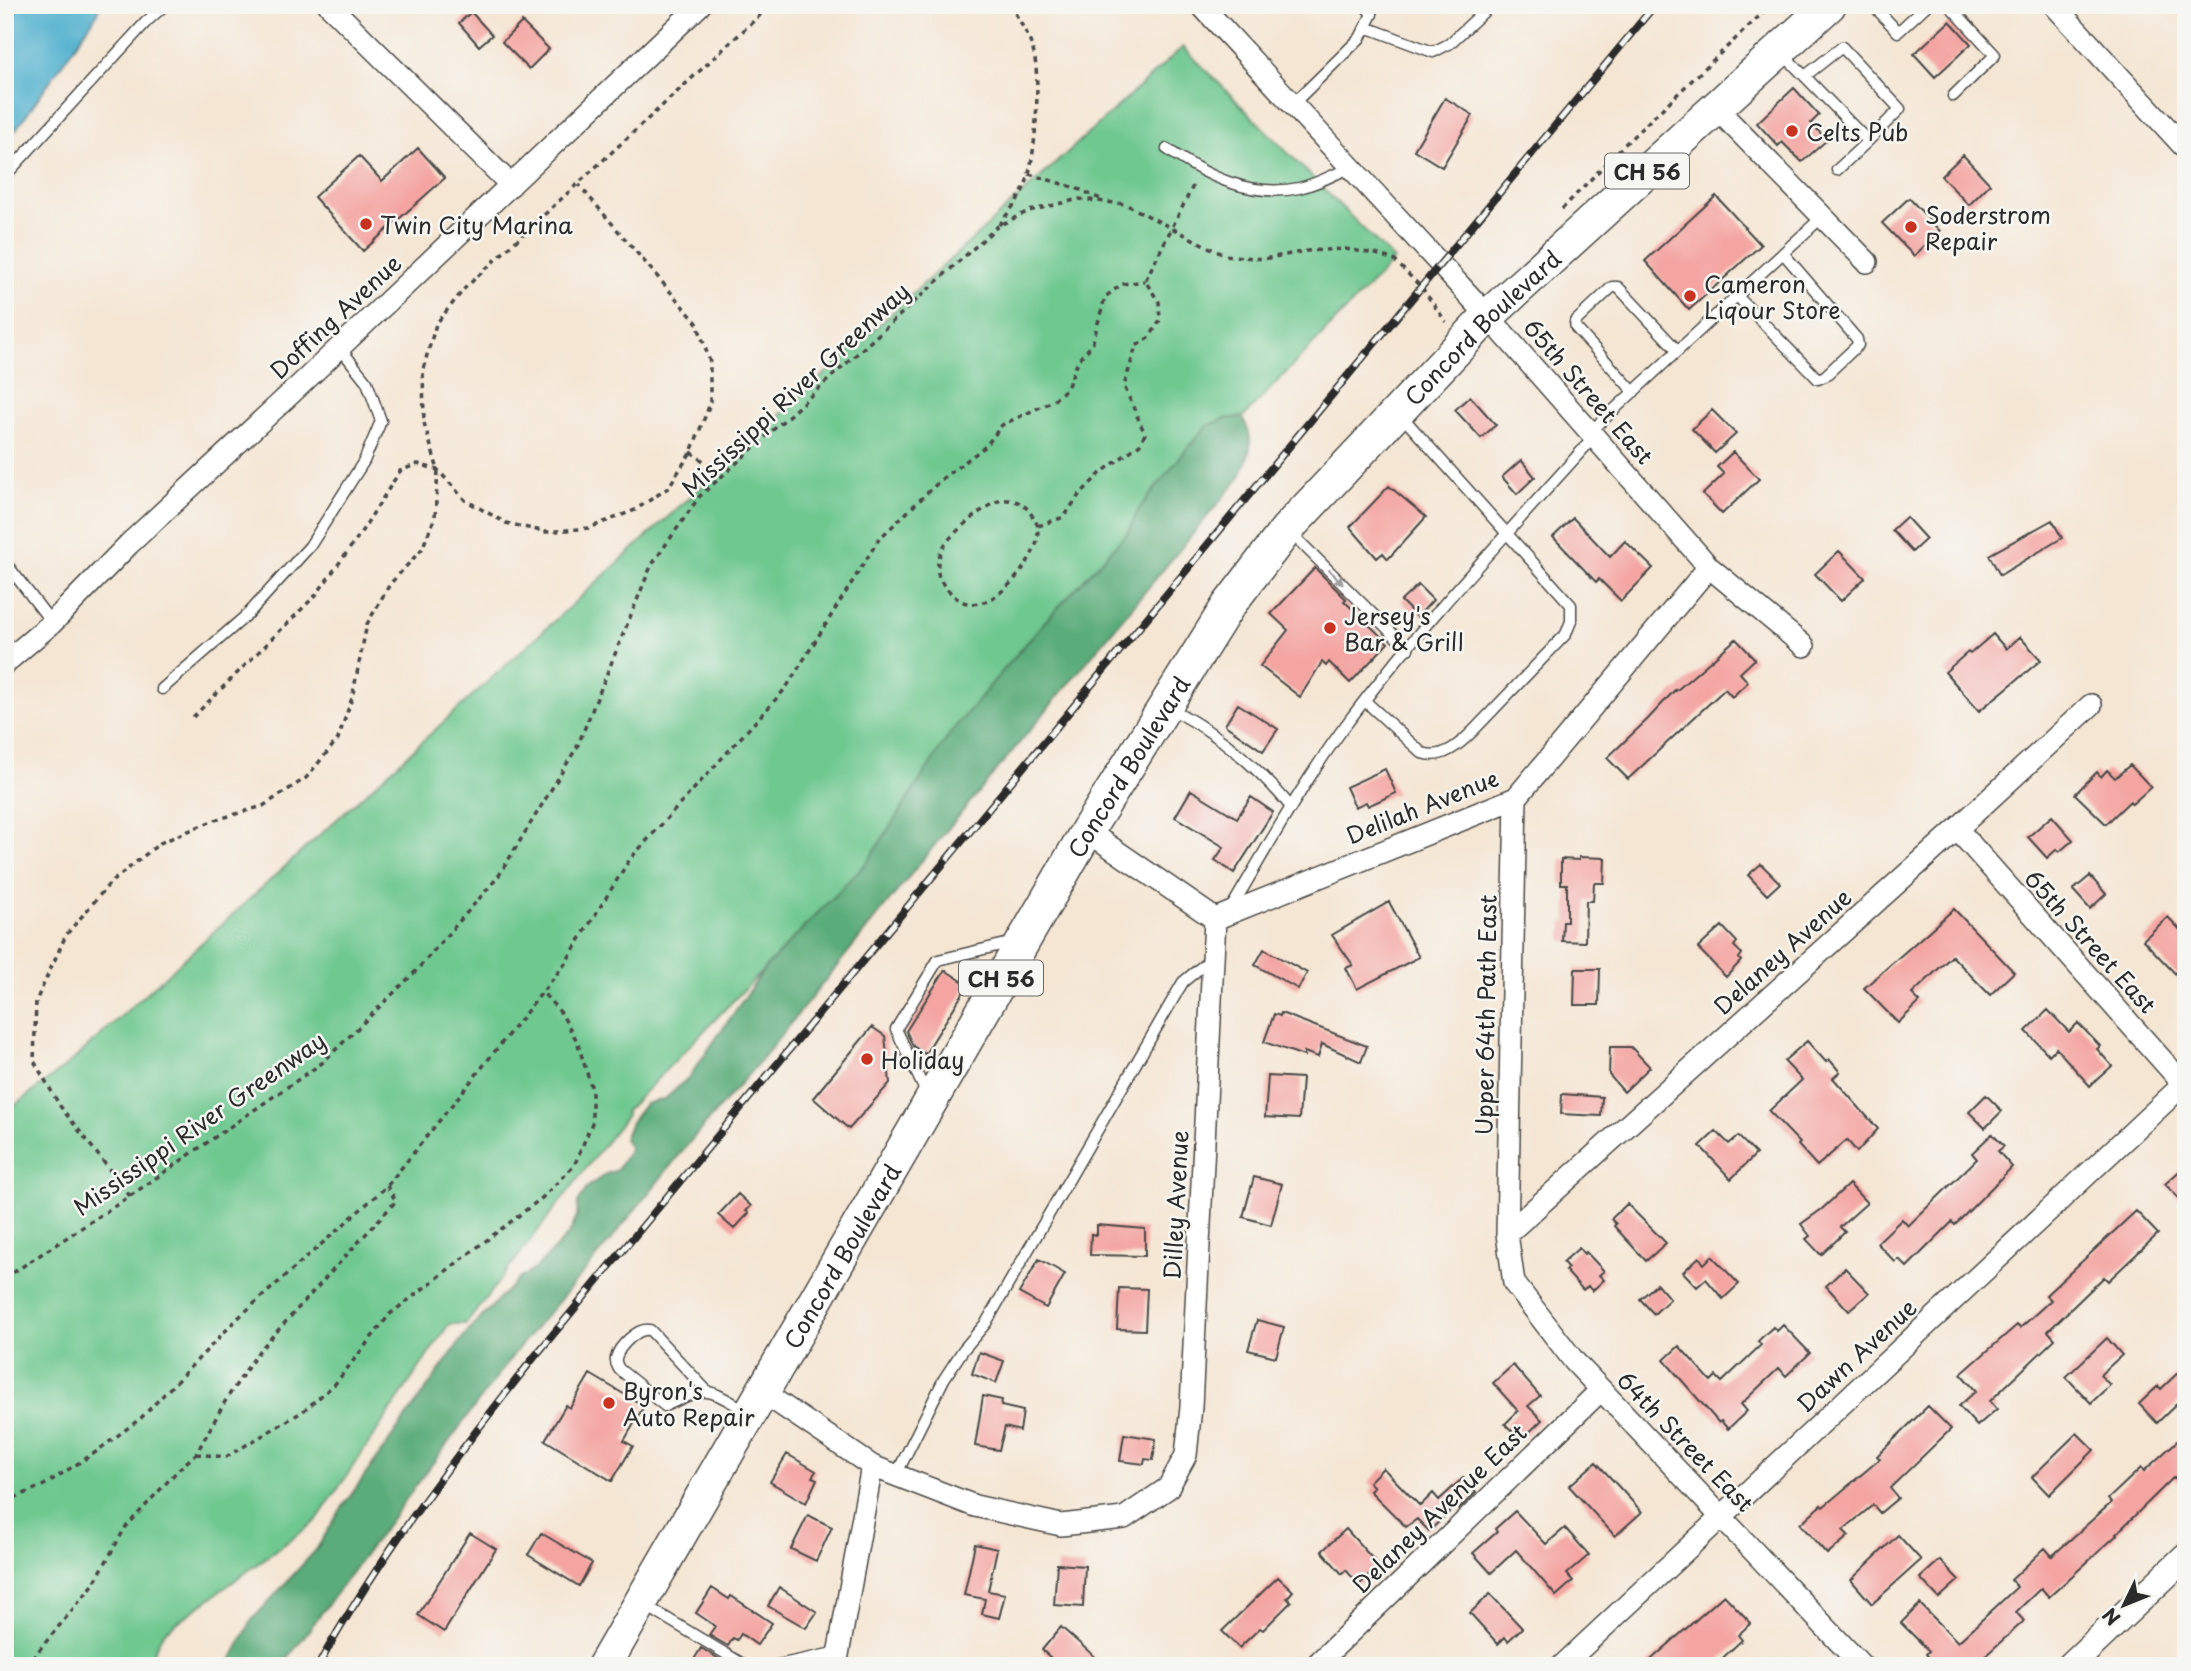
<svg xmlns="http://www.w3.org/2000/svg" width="2191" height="1671" viewBox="0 0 2191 1671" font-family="'Playpen Sans',sans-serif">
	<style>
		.green { fill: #6ec890; stroke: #4c7a5e; stroke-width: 2 }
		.forest { fill: #5aac7a; stroke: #426c52; stroke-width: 2 }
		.water { fill: #4fb0ce; stroke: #3d6e7c; stroke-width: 2 }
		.building { fill: #f4a5a2 }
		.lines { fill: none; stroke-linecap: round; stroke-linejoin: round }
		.service-casing { stroke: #494744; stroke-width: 13 }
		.minor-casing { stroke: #494744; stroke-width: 24 }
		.tertiary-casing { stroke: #494744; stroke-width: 29 }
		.primary-casing { stroke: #494744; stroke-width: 36 }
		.path { stroke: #494744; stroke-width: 3.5; stroke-dasharray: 5 5; stroke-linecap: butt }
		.service { stroke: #fff; stroke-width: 10 }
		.minor { stroke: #fff; stroke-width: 21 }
		.tertiary { stroke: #fff; stroke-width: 26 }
		.primary { stroke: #fff; stroke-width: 33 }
		.rail-casing { stroke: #2b2b2b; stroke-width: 8 }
		.rail { stroke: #f6f6f2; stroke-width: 5; stroke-dasharray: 16; stroke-linecap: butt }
		.oneway { fill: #a0a0a0 }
		.poi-dot { fill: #c8321e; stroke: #f6f6f2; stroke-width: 2.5 }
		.labels { text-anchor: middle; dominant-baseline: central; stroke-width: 5; stroke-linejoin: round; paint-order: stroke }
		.shield { fill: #f6f6f2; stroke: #686867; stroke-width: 2 }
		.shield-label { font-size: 21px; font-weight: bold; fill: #2b2b2b }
		.poi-label { font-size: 23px; fill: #2b2b2b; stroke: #f6f6f2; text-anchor: start }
		.street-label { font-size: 23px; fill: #2b2b2b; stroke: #f6f6f2 }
	</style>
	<rect width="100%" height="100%" fill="#f6f6f2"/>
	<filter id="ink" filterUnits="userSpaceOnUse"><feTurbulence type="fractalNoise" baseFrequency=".0143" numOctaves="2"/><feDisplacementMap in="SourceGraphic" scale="14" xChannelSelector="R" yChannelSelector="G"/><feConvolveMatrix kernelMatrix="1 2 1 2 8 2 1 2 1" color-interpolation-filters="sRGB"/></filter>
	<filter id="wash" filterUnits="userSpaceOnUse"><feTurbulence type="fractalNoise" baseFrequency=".00686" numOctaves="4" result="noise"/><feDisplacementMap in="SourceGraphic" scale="28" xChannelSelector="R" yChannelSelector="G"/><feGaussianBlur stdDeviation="1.57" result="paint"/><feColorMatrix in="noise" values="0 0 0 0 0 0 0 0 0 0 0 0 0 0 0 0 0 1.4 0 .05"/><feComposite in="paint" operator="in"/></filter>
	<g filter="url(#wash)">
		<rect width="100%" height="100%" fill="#f5e6d4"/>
		<path class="green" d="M1183,47L1394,260L1202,460L868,862L625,1112L627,1115L466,1324H449L316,1521L163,1633L146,1666H5V1113L70,1063Z"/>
		<path class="forest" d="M1242,417C1256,441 1250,453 1240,477L928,853L766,1054L688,1144L601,1252L520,1346L282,1666H228L252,1620L316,1550L341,1509L464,1336L498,1300L519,1279L536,1268L569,1234L577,1217L578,1202L588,1187L606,1174L617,1170L630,1149L624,1139L631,1122L645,1104L665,1099L689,1077L766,967L868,861L951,732L1039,628L1128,532L1139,509L1189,446L1207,426L1223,419Z"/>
		<path class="water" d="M5,5H99L98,13L5,145Z"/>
		<g id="blocks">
			<path class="building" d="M471,12L492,35L479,46L459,23Z
				M1950,21L1971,44L1935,77L1914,54Z
				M522,22L549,49L529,69L502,42Z
				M1794,88L1819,115L1811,123L1827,140L1802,162L1782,142L1778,146L1757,123Z
				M1445,98L1473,115L1442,167L1414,150Z
				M418,148L445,178L363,251L314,197L359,156L382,181Z
				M1963,155L1990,184L1969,205L1941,176Z
				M1716,196L1761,245L1689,310L1645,261Z
				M1909,198L1940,231L1914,256L1882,223Z
				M1470,396L1496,425L1481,438L1455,410Z
				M1712,410L1736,434L1715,453L1692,429Z
				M1733,452L1759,479L1722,514L1703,494L1724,474L1717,467Z
				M1521,460L1535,477L1517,494L1502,477Z
				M1389,486L1426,517L1388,559L1383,553L1377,558L1350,527Z
				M1906,517L1926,539L1912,552L1892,530Z
				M1573,518L1610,557L1625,541L1653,568L1621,601L1599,579L1596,582L1553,537Z
				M2052,520L2062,538L2000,575L1989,555Z
				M1839,551L1865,578L1841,601L1815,574Z
				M1315,568L1346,599L1344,601L1388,643L1350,683L1329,662L1326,666L1322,662L1300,697L1260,666L1288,630L1271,614Z
				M1418,585L1433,600L1417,617L1401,601Z
				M1993,634L2006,649L2020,637L2041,660L1979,711L1945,672L1968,652L1970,654Z
				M1736,639L1755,659L1740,673L1748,682L1732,697L1725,689L1628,779L1607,758L1647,720L1675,690L1676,691Z
				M1238,704L1278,729L1263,751L1225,725Z
				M2130,765L2151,787L2132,804L2130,801L2106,824L2075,794L2097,772L2101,777L2107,770L2115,778Z
				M1385,769L1396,793L1368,806L1366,802L1355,807L1346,787Z
				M1191,790L1237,818L1251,797L1273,812L1234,873L1215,860L1224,847L1175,817Z
				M2052,816L2073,840L2059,852L2057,849L2047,858L2028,837Z
				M1579,857L1605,858L1604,883H1594L1593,901H1586L1585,942L1562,941L1563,922H1567V884H1561V859L1579,860Z
				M1761,864L1780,883L1767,895L1748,875Z
				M2090,876L2106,894L2090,909L2073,890Z
				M1389,902L1419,957L1357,989L1346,968L1353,965L1332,935Z
				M1954,909L2014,972L1990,995L1952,956L1912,994L1920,1002L1898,1023L1864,988Z
				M2168,917L2186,936V985L2143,940Z
				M1722,926L1737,942L1734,946L1742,954L1739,958L1741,961L1726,977L1698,948Z
				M1264,949L1307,973L1298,989L1255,965Z
				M1575,969H1600L1599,1005H1574Z
				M945,970L968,985L925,1054L913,1046L906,1031Z
				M2048,1010L2069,1032L2078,1023L2100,1046L2097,1049L2112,1066L2090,1086L2056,1048L2049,1055L2026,1031Z
				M1281,1013L1367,1046L1361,1062L1322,1044L1318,1057L1304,1052V1056L1264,1042L1274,1014L1280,1016Z
				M872,1027L885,1036L890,1083L849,1129L813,1098Z
				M1807,1041L1826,1062L1829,1059L1840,1072L1833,1078L1878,1129L1857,1152L1847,1140L1817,1166L1798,1145L1800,1143L1769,1111L1802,1080L1784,1061Z
				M1610,1047H1631L1650,1067L1624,1092L1609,1075Z
				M1268,1076L1302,1078L1299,1119L1265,1117Z
				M1562,1094L1602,1097L1601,1116L1561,1114Z
				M1986,1095L2002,1111L1985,1128L1969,1112Z
				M1716,1131L1729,1144L1738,1136L1756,1154L1731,1179L1700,1146Z
				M1992,1134L2004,1146L1998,1151L2012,1167L1955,1225L1952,1222L1907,1267L1899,1259L1895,1262L1877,1243L1902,1219L1908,1226L1977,1159L1972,1153Z
				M2186,1165V1206L2165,1184Z
				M1254,1177L1282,1184L1271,1225L1243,1217Z
				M1849,1184L1867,1203L1840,1227L1845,1232L1821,1255L1806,1239L1810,1236L1801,1224L1822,1209Z
				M738,1194L751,1206L746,1211L749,1213L734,1229L718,1215Z
				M1627,1204L1666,1243L1646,1261L1614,1226L1616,1224L1611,1219Z
				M2136,1211L2158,1234L2108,1281L2104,1277L2048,1331L2055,1339L1990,1401L1997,1409L1977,1426L1959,1406L1976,1391L1961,1374L2017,1325L2020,1328L2051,1300L2046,1295Z
				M1097,1225L1145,1229V1256L1090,1255L1091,1234L1097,1235Z
				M1579,1248L1584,1254L1586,1252L1604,1271L1599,1275L1604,1280L1592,1291L1588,1286L1583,1290L1565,1270L1568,1268L1563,1262Z
				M1712,1256L1739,1284L1723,1299L1706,1279L1697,1287L1683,1272L1699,1257L1704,1264Z
				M1039,1259L1065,1274L1046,1308L1019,1293Z
				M1845,1268L1869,1293L1849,1311L1826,1286Z
				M1657,1284L1670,1299L1654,1314L1640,1299Z
				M1119,1288L1147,1289L1145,1330L1117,1329Z
				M1257,1320L1284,1327L1276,1357L1248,1350Z
				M1783,1325L1810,1353L1786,1376L1779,1368L1741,1404L1747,1411L1728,1429L1721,1421L1719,1423L1664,1360L1679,1346L1711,1381L1716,1376L1722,1382L1761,1345L1758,1341L1773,1327L1777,1331Z
				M2107,1338L2122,1355L2100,1375L2110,1385L2091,1403L2066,1377Z
				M979,1352L1004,1361L996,1383L972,1374Z
				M1513,1365L1540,1396L1528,1406L1542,1420L1521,1440L1505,1424L1518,1411L1493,1383Z
				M2186,1365V1395L2157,1423L2139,1404L2158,1386L2161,1389Z
				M590,1374L644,1406L624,1441L633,1446L612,1481L545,1440L566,1405L570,1408Z
				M983,1396L1002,1400L1001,1406L1023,1411L1020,1431L1005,1427L999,1450L975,1446Z
				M1928,1406L1951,1429L1890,1488L1898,1498L1880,1513L1873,1505L1843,1530L1849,1536L1827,1554L1800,1524L1821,1505L1823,1507L1880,1459L1877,1456Z
				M2077,1433L2094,1450L2049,1495L2032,1477Z
				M2186,1433V1489L2174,1477L2116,1534L2117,1535L2049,1597L2041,1588L2016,1612L2024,1621L1974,1666H1936L1926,1654L1929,1651L1901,1623L1920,1604L1958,1642L2017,1587L2011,1580L2045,1548L2052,1556L2111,1503L2108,1499L2141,1468L2144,1471Z
				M1124,1434L1156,1439L1153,1460L1145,1459L1144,1464L1120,1461Z
				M787,1454L816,1471L812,1477L817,1479L806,1503L770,1482Z
				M1596,1462L1642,1512L1615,1536L1569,1486Z
				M1383,1468L1420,1506L1433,1493L1439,1500L1463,1478L1476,1492L1459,1509L1456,1506L1429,1531L1417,1519L1406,1527L1370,1491L1374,1487L1369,1482Z
				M1515,1511L1546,1544L1565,1528L1589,1555L1567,1574L1573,1581L1556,1596L1516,1550L1491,1573L1473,1553L1497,1532L1495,1529Z
				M808,1515L832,1527L816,1561L791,1549Z
				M1346,1529L1379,1566L1359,1585L1346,1570L1342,1574L1322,1551Z
				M470,1533L496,1549L444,1632L418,1615Z
				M541,1533L592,1563L579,1586L528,1555Z
				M1898,1535L1921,1560L1872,1604L1851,1580Z
				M975,1544L997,1549L988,1591L1005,1594L999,1618L982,1614L985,1599L964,1595Z
				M1940,1560L1959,1580L1939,1598L1920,1578Z
				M1057,1564L1085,1566L1083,1607L1054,1605Z
				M1278,1577L1293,1591L1287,1598L1291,1602L1263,1630L1260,1628L1239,1648L1222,1631Z
				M779,1587L817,1612L806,1628L768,1606Z
				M712,1588L729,1599L731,1596L772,1623L757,1645L741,1634L737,1640L733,1638L728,1646L709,1635L715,1626L696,1613Z
				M1490,1594L1522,1628L1508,1641L1505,1637L1498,1644L1470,1613Z
				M1724,1595L1751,1623L1738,1635L1742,1640L1714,1666H1644Z
				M1061,1627L1094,1656L1086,1666H1060L1042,1650Z
				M701,1648L719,1659L714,1666H690Z"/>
		</g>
	</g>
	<g filter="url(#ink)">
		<use href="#blocks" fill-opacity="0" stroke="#494744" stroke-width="2"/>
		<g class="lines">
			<g class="service-casing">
				<path id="service" d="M1873,5L1898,32L1927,5
					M1949,5L1995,55L1953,96
					M1366,27L1433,52L1449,44L1491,5
					M1781,52L1868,141L1900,109L1842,47L1805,76
					M1292,105L1360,38L1372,14L1364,5
					M1167,149C1206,176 1251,198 1299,188C1317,184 1333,175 1349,168
					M1837,170L1868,141
					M5,176L146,22L165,5
					M1737,296L1818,379L1825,376L1858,345L1857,339L1783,253
					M1634,392L1576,328L1575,322L1612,287H1618L1678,351
					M1590,432L1822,217
					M1289,531L1408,649
					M5,562L52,623
					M162,689L248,614L310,546L364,461L381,421L367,382L340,348
					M1365,701L1422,753C1442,760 1459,745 1473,731L1566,634L1571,621V605L1399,413
					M1169,708C1217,732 1257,766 1291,807
					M1230,910C1267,848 1302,784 1345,726C1421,624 1510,531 1594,437
					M927,1095L896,1029L938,960L1014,942
					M707,1391L650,1330C638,1327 619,1346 616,1358C615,1363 617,1365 619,1369L665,1406C709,1385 706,1388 747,1411
					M896,1475L944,1379L963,1350L986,1323L1183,982L1211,959
					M643,1604L746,1666
					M773,1666L838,1652"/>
			</g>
			<g class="minor-casing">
				<path id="minor" d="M329,5L511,185
					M1201,5L1488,316L1709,567L1804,646
					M2054,5L2186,149
					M1716,108L1867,262
					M5,663L52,623L129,544L300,385L700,5
					M1516,798L1507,1234L1514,1283L1574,1361L1862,1666
					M1957,829L2186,1087
					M1087,831L1215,919L1516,798L1709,567
					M1507,1234L1957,829L2091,705
					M761,1391L872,1466L975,1506L1061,1525L1124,1518L1168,1488L1186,1455L1191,1407L1215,919
					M836,1666L872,1466
					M1315,1666L1601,1390
					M1562,1666L2186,1082"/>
			</g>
			<g class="tertiary-casing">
				<path id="tertiary" d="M2070,1666L2186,1556"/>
			</g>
			<g class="primary-casing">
				<g id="primary">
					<path id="s1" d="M604,1666L1087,831L1228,606L1287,529L1488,316L1829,5"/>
				</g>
			</g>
			<path class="path" d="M1029,174L1076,188L1103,200
				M1562,209L1624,145L1771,5
				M999,225C1011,209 1025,193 1029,173C1036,148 1040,79 1034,54C1030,37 1019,20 1010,5
				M691,452L723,475
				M1038,526C1033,517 1028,506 1018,502C1014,501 1006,499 1002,500C987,503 952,533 944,546C939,554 937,563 938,572C938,580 946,588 952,594C981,625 1025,574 1035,547C1038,541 1038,533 1038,526L1064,517L1079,495L1102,472L1140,444L1145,434L1124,386L1136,346L1150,337L1160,320L1159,302L1145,281L1195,182
				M193,717L316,595L358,537L400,471L418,464L438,470L465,500L506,523L546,532L589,528L635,510L668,488L691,452L710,404V362L697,323L579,185
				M130,1196L60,1106L34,1061L36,1001L66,935L110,883L160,843L212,821L263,806L306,778L338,739L352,698L367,624L390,584L422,549L435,517L438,470L424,423L423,369L436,324L465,288L771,5
				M5,1278L130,1196L322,1063L415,972L498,877L577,747L651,566L699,497L998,226L1029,211L1079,199L1125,204L1224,255L1263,259L1307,251L1345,249L1376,254L1394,260L1422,288L1446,322
				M196,1454L226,1457L302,1412L335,1384L390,1314L543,1197L574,1166L592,1123V1089L577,1041L561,1013L543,993
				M5,1502L44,1485L96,1452L141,1418L238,1318L387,1186L564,965L630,859L786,688L879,539L943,478L986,446L1002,425L1053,401L1067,388L1079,359L1092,345L1105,297L1122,284L1145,281
				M26,1666L93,1585L125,1528L180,1468L196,1454L227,1398L259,1351L396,1201L387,1186"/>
			<use href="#service" class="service"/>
			<use href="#minor" class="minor"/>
			<use href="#tertiary" class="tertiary"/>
			<use href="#primary" class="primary"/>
			<g class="rail-casing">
				<path id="rail" d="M318,1666C380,1555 457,1454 536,1355L1655,5"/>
			</g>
			<use href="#rail" class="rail"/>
		</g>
		<defs><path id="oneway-solid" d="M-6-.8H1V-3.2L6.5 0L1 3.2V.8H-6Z" transform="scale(1.75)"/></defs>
		<use class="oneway" href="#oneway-solid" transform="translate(1336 577) rotate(45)"/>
	</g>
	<g class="poi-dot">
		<circle cx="1792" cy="131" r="7"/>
		<circle cx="366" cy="224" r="7"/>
		<circle cx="1911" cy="227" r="7"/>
		<circle cx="1690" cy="296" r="7"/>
		<circle cx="1330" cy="628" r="7"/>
		<circle cx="867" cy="1059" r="7"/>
		<circle cx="609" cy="1403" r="7"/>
	</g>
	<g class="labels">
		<g class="shield">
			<rect x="1605" y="153.5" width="84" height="35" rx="5"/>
			<rect x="959" y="960.5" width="84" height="35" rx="5"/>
		</g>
		<g class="shield-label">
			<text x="1647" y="171">CH 56</text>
			<text x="1001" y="978">CH 56</text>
		</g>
		<g class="poi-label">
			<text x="1806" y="131">Celts Pub</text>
			<text x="1925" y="214">Soderstrom<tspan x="1925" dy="26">Repair</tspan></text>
			<text x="380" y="224">Twin City Marina</text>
			<text x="1704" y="283">Cameron<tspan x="1704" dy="26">Liqour Store</tspan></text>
			<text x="1344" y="615">Jersey's<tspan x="1344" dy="26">Bar &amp; Grill</tspan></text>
			<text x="881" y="1059">Holiday</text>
			<text x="623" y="1390">Byron's<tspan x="623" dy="26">Auto Repair</tspan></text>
		</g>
		<g class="street-label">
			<text transform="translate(335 316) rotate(-43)">Doffing Avenue</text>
			<text stroke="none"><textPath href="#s1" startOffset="1608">Concord Boulevard</textPath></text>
			<text transform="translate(795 389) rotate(-43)">Mississippi River Greenway</text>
			<text transform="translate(1589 391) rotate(49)">65th Street East</text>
			<text stroke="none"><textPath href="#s1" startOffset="1041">Concord Boulevard</textPath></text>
			<text transform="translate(1422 806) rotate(-22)">Delilah Avenue</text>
			<text transform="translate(2091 941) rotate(48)">65th Street East</text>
			<text transform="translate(1782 951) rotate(-42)">Delaney Avenue</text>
			<text transform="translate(1485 1015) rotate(-89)">Upper 64th Path East</text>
			<text transform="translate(199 1123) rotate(-35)">Mississippi River Greenway</text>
			<text transform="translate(1175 1205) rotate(-87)">Dilley Avenue</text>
			<text stroke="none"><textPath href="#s1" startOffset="474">Concord Boulevard</textPath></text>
			<text transform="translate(1856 1355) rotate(-43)">Dawn Avenue</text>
			<text transform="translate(1686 1441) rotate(46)">64th Street East</text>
			<text transform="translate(1439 1508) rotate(-44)">Delaney Avenue East</text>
		</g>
	</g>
	<rect width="2191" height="1671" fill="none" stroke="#f6f6f2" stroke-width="28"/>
	<g transform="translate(2124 1605) rotate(227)" stroke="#f6f6f2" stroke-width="5" paint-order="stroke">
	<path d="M0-5L12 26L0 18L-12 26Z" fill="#2b2b2b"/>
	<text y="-10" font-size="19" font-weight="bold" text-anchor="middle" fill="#2b2b2b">N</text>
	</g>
</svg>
